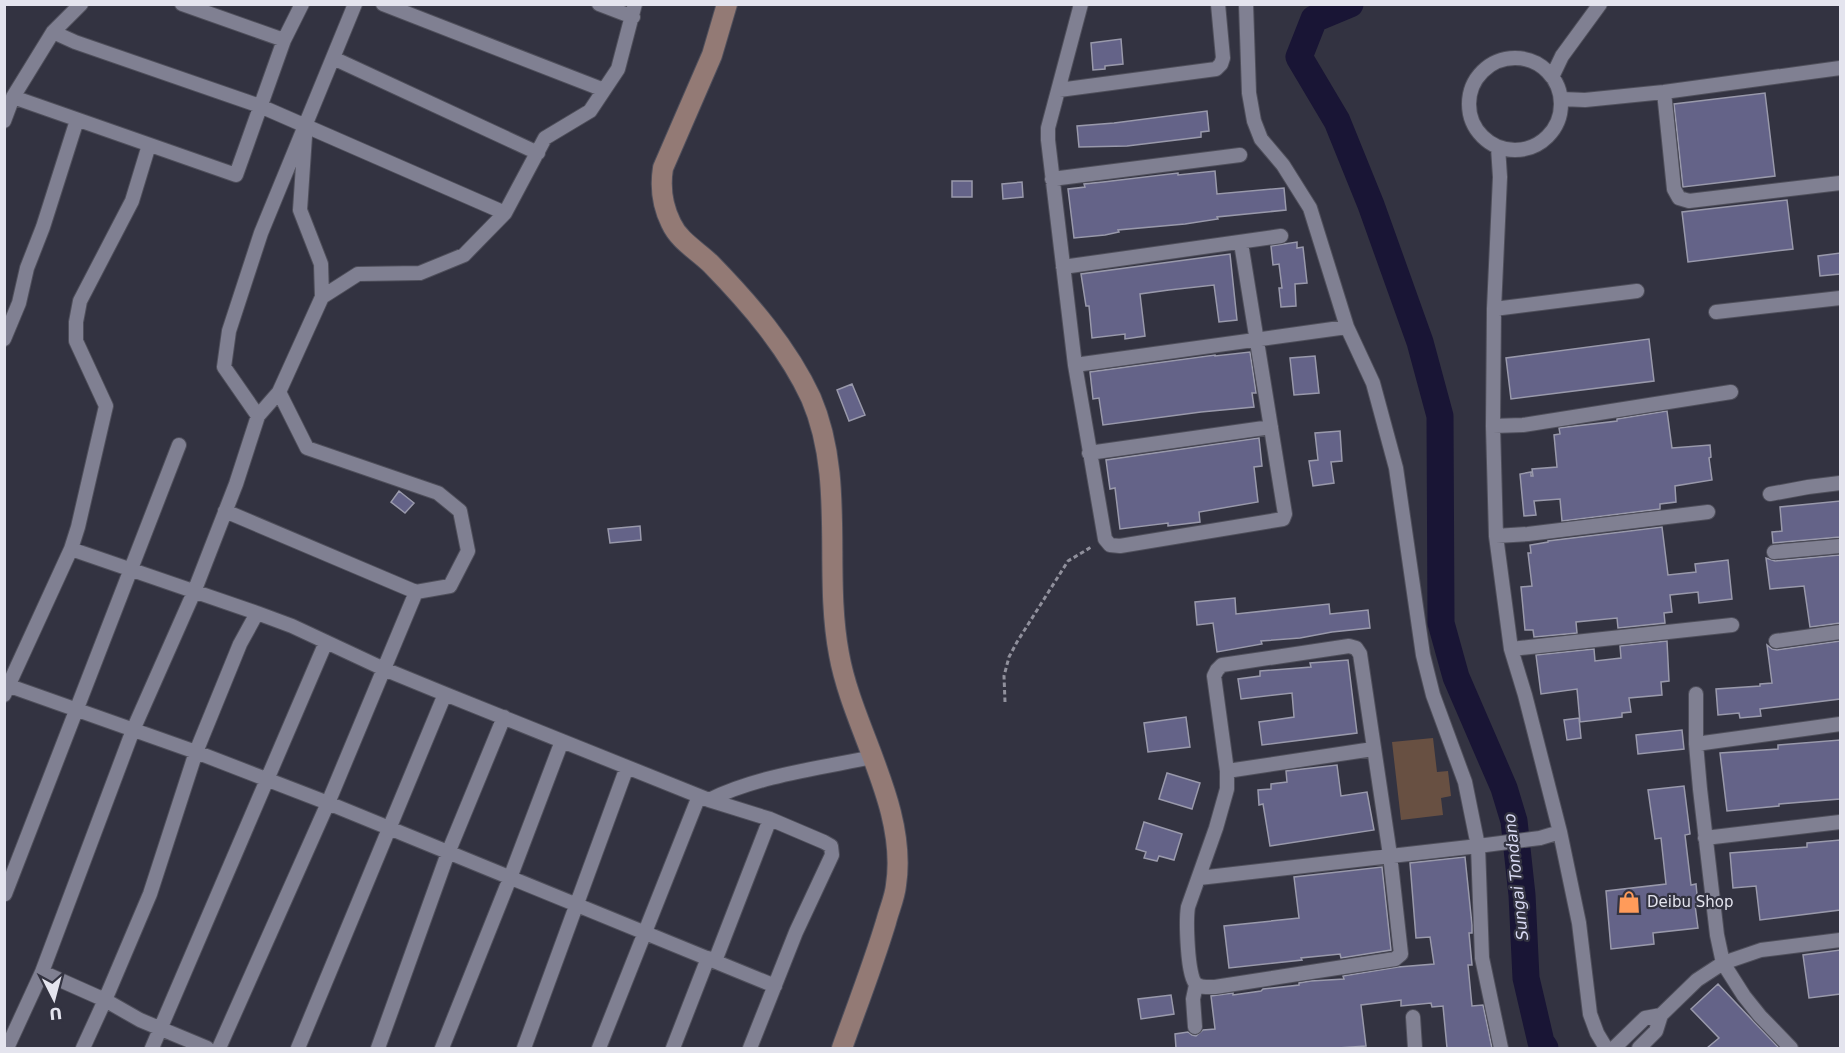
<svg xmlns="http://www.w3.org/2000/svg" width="1845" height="1053" viewBox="0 0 1845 1053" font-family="'DejaVu Sans',sans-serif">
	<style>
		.pitch { fill: #685042 }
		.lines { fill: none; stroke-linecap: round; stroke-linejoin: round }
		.river { stroke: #191535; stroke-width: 27 }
		.building { fill: #646388; stroke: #9999ab; stroke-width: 1.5 }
		.street-casing { stroke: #4f4f5b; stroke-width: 16 }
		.secondary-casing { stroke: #4f4f5b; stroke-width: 22 }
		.path { stroke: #90909c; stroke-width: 3; stroke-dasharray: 4.5 3; stroke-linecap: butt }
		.street { stroke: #808092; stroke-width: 14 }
		.secondary { stroke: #937a75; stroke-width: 20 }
		.labels { text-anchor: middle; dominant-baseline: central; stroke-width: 4.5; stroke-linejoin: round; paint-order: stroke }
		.poi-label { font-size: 15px; fill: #e4e4ee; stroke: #333341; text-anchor: start }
		.water-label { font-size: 16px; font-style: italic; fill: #dadbf5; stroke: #333341 }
	</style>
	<rect width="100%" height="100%" fill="#333341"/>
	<path class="pitch" d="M1433,738L1437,772L1448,771L1451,796L1441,798L1443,815L1401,820L1392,742Z"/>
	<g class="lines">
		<path class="river" d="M1350,4L1314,19L1299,57L1337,121L1371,205L1420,342L1440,416L1441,623L1456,677L1504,788L1514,821L1522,895L1526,978L1541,1042L1545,1048"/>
	</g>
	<path class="building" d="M1121,39L1123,64L1105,66V69L1093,70L1091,43Z
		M1765,93L1775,176L1683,187L1674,104Z
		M1207,111L1209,131L1201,132V137L1127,146L1079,147L1077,126L1114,123Z
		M1215,171L1217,194L1284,188L1286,210L1217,217L1218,219L1185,224L1118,230L1119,232L1105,235L1074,238L1068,189L1085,187L1084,184L1103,182L1178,173V175Z
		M952,181H972V197H952Z
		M1022,182L1023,197L1003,199L1002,184Z
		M1787,200L1793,249L1688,262L1682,212Z
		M1297,242V248L1303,247L1307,283L1295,284L1296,306L1281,307L1279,288H1282L1279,264L1273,265L1271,246Z
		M1840,253V274L1820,276L1818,256Z
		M1230,254L1237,320L1219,322L1214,285L1169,290L1140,294L1145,336L1125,339V334L1092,338L1089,306H1086L1081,274Z
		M1649,339L1654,381L1511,399L1506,358Z
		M1250,352L1256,393H1252L1254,407L1201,412L1103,425L1099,398L1093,399L1090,372L1215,355V356Z
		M1315,356L1319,393L1294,395L1290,358Z
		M852,384L865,415L849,421L837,390Z
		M1667,411L1672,448L1710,445L1711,457L1709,458L1712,480L1675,486L1676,502L1660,504V509L1562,521L1560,499L1534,501L1536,515L1524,516L1520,474L1531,472V476H1533L1532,469L1557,467L1554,435L1560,434L1559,428L1617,421V419Z
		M1340,431L1342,461L1331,462L1334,483L1313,486L1309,461L1318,460L1315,433Z
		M1259,438L1262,466L1254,467L1258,502L1199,512L1200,522L1168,526V523L1120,529L1115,488L1110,489L1106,460Z
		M399,491L414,503L405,513L391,502Z
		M1840,501V537L1773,543L1772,532L1782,531L1780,507Z
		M640,526L641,540L610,543L608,529Z
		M1662,527L1668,575L1696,572L1695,564L1728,560L1732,599L1699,603L1698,592L1670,595L1672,612L1664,613L1665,623L1618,628L1617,618L1576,622L1577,633L1534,637L1533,630H1525L1521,587L1532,586L1528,553H1531L1530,545L1548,542V541Z
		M1840,555V623L1810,627L1804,586L1770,589L1766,558L1775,561Z
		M1235,598L1236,614L1329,604L1330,614L1368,610L1370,628L1332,632L1300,638L1261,641L1262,644L1217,652L1213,623L1197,625L1195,602Z
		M1667,641L1669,681L1661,682L1662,695L1629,698L1631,712L1622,713V717L1580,722L1577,689L1541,694L1536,655L1594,649L1595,661L1621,658L1620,646Z
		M1840,641V699L1760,709L1761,716L1740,718L1739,713L1718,715L1716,689L1760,686V684L1772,683L1767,645L1772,649L1777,650Z
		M1348,660L1357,733L1262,745L1259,722L1294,717L1292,693L1241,699L1238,679L1260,676V671L1311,667L1310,663Z
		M1186,717L1190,747L1148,752L1144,723Z
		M1579,718L1581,738L1567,740L1564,720Z
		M1682,730L1684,749L1638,754L1636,735Z
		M1840,740V799L1779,804V806L1727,811L1720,753L1778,749V745Z
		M1337,765L1341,796L1367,792L1374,830L1270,846L1263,804L1259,805L1258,790L1271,789V784L1287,782L1286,771Z
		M1167,773L1200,783L1192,809L1159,799Z
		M1684,786L1690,834L1685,835L1691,885L1696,884L1698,905H1695L1698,928L1653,933L1654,944L1611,949L1606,891L1666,884L1661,838L1655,839L1648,790Z
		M1144,822L1182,834L1174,860L1159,856L1157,861L1144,858L1146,852L1136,849Z
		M1840,840V910L1760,920L1756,886L1733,888L1730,853L1807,847V843Z
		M1465,857L1472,925V933H1469L1472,965H1468L1472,1006L1483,1005L1492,1048H1447L1443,1006L1432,1007L1431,1003L1401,1006V1000L1361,1005L1366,1046L1338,1048H1176L1175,1034L1188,1032L1192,1035L1196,1036L1203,1030L1215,1029L1211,996L1233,993V995L1261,991L1263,989L1299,985V983L1311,981L1344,979L1343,976L1398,967L1434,964L1430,937L1416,938L1410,863Z
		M1382,867L1391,950L1341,958L1340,954L1301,958L1302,960L1229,968L1224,926L1299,918L1294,877Z
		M1840,950V994L1809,998L1803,955Z
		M1718,984L1754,1022L1779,1048H1707L1719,1038L1691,1009Z
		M1171,995L1174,1014L1141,1019L1138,999Z"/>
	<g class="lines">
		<g class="street-casing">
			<path id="street" d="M383,4L604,90
				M599,4L633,17
				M1081,4L1048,128V140L1075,365L1105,539L1110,545L1120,546L1283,519L1285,514L1241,243
				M1246,4L1249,93L1254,121L1261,139L1283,165L1310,208L1347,327
				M53,32L75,42L260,106L505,213
				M284,40L302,4
				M333,58L538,153
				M1469 104a46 46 0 1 1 92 0a46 46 0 1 1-92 0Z
				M1552,77L1562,56L1600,4
				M1059,90L1216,69L1221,64L1223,58L1218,4
				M1664,92L1674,189L1679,198L1689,201L1840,183
				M13,97L236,175L284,40L182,4
				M1561,99L1585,100L1664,92L1840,68
				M4,121L13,97L53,32L81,4
				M305,136L300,210L321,264L322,297
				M149,145L132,201L80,301L76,322V341L106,406L78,527L71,549L257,613
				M1498,147L1500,177L1494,309L1493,426L1496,536L1511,649L1525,695L1560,832L1579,923L1590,1014L1597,1033L1606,1048
				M1052,179L1240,155
				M1063,267L1281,236
				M1494,309L1637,291
				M1716,312L1840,298
				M4,339L19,303L27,268L43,227L77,120
				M1075,365L1347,327L1373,383L1396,468L1423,655L1433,695L1465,782L1478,846L1540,838L1560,832
				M279,392L307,448L438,493L460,511L468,551L450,586L416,592
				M258,416L224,367L229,331L261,233L355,4
				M1493,426L1523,425L1731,392
				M1089,453L1271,427
				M1770,494L1808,487L1840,483
				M1496,536L1528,534L1708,512
				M1774,552L1840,546
				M1776,641L1840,632
				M1349,646L1356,648L1360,654L1390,855L1401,954L1395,959L1215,987C1209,987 1201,988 1196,984C1187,977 1186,919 1188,907L1216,828L1227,789V771L1214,676L1217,670L1222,665Z
				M1511,649L1732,625
				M4,684L196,752L328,803L775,986
				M1696,694V744L1700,789L1717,935L1723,963L1761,950L1840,940
				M4,695L71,549
				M1696,744L1840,724
				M1227,771L1373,749
				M709,800C757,776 820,768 873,757
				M1705,838L1840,822
				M1199,878L1478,846L1482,958L1501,1048
				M5,894L179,445
				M715,961L770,819
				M42,972L105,1000L83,1048
				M1413,1017L1415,1048
				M1195,1027L1193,999L1196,985
				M7,1048L42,972L133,730L194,592L236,484L258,416L279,392L322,297L358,274L420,273L464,255L505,213L545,138L590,111L618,69L635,4
				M152,1048L326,642
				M207,1048L140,1020L105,1000L150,894L196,752L240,644L257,613L292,626L384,669L445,694L709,800L770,819L824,842L831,846L832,855L796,932L750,1048
				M219,1048L328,803L416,592L225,511
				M298,1048L445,694
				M378,1048L448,853L504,717
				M442,1048L510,878L562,741
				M524,1048L627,767
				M599,1048L699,796
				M673,1048L708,958
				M1614,1048L1645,1018L1661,1015
				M1639,1048L1656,1031L1661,1015L1697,980L1723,963L1744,996L1760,1016L1791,1048"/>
		</g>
		<g class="secondary-casing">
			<path id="secondary" d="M727,4L712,55L663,168C660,187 662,205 671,223C679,241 698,251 711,264C749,303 788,348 811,398C846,479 823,570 839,654C852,728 908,807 896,885C895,897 889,910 886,922C873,965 857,1006 842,1048"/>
		</g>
		<path class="path" d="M1005,702L1004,676L1009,657L1017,642L1068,561L1093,546"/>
		<use href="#street" class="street"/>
		<use href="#secondary" class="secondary"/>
	</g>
	<defs>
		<g id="shop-bare" transform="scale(1.8)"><path d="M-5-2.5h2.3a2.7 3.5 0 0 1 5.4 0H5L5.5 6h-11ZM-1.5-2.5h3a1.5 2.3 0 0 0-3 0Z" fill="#ff9b5a" stroke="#333341" stroke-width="2.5" paint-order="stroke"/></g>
	</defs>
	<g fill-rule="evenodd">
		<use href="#shop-bare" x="1629" y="902"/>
	</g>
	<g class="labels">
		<g class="poi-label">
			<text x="1647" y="902">Deibu Shop</text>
		</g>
		<g class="water-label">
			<text transform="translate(1516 877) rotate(-96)">Sungai Tondano</text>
		</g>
	</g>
	<rect width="1845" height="1053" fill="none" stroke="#e4e4ee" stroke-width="12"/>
	<g transform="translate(54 999) rotate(174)" stroke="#333341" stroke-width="4.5" paint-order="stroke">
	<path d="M0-4.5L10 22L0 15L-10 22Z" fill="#e4e4ee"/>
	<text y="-9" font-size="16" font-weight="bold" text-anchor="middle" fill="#e4e4ee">U</text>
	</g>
</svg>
